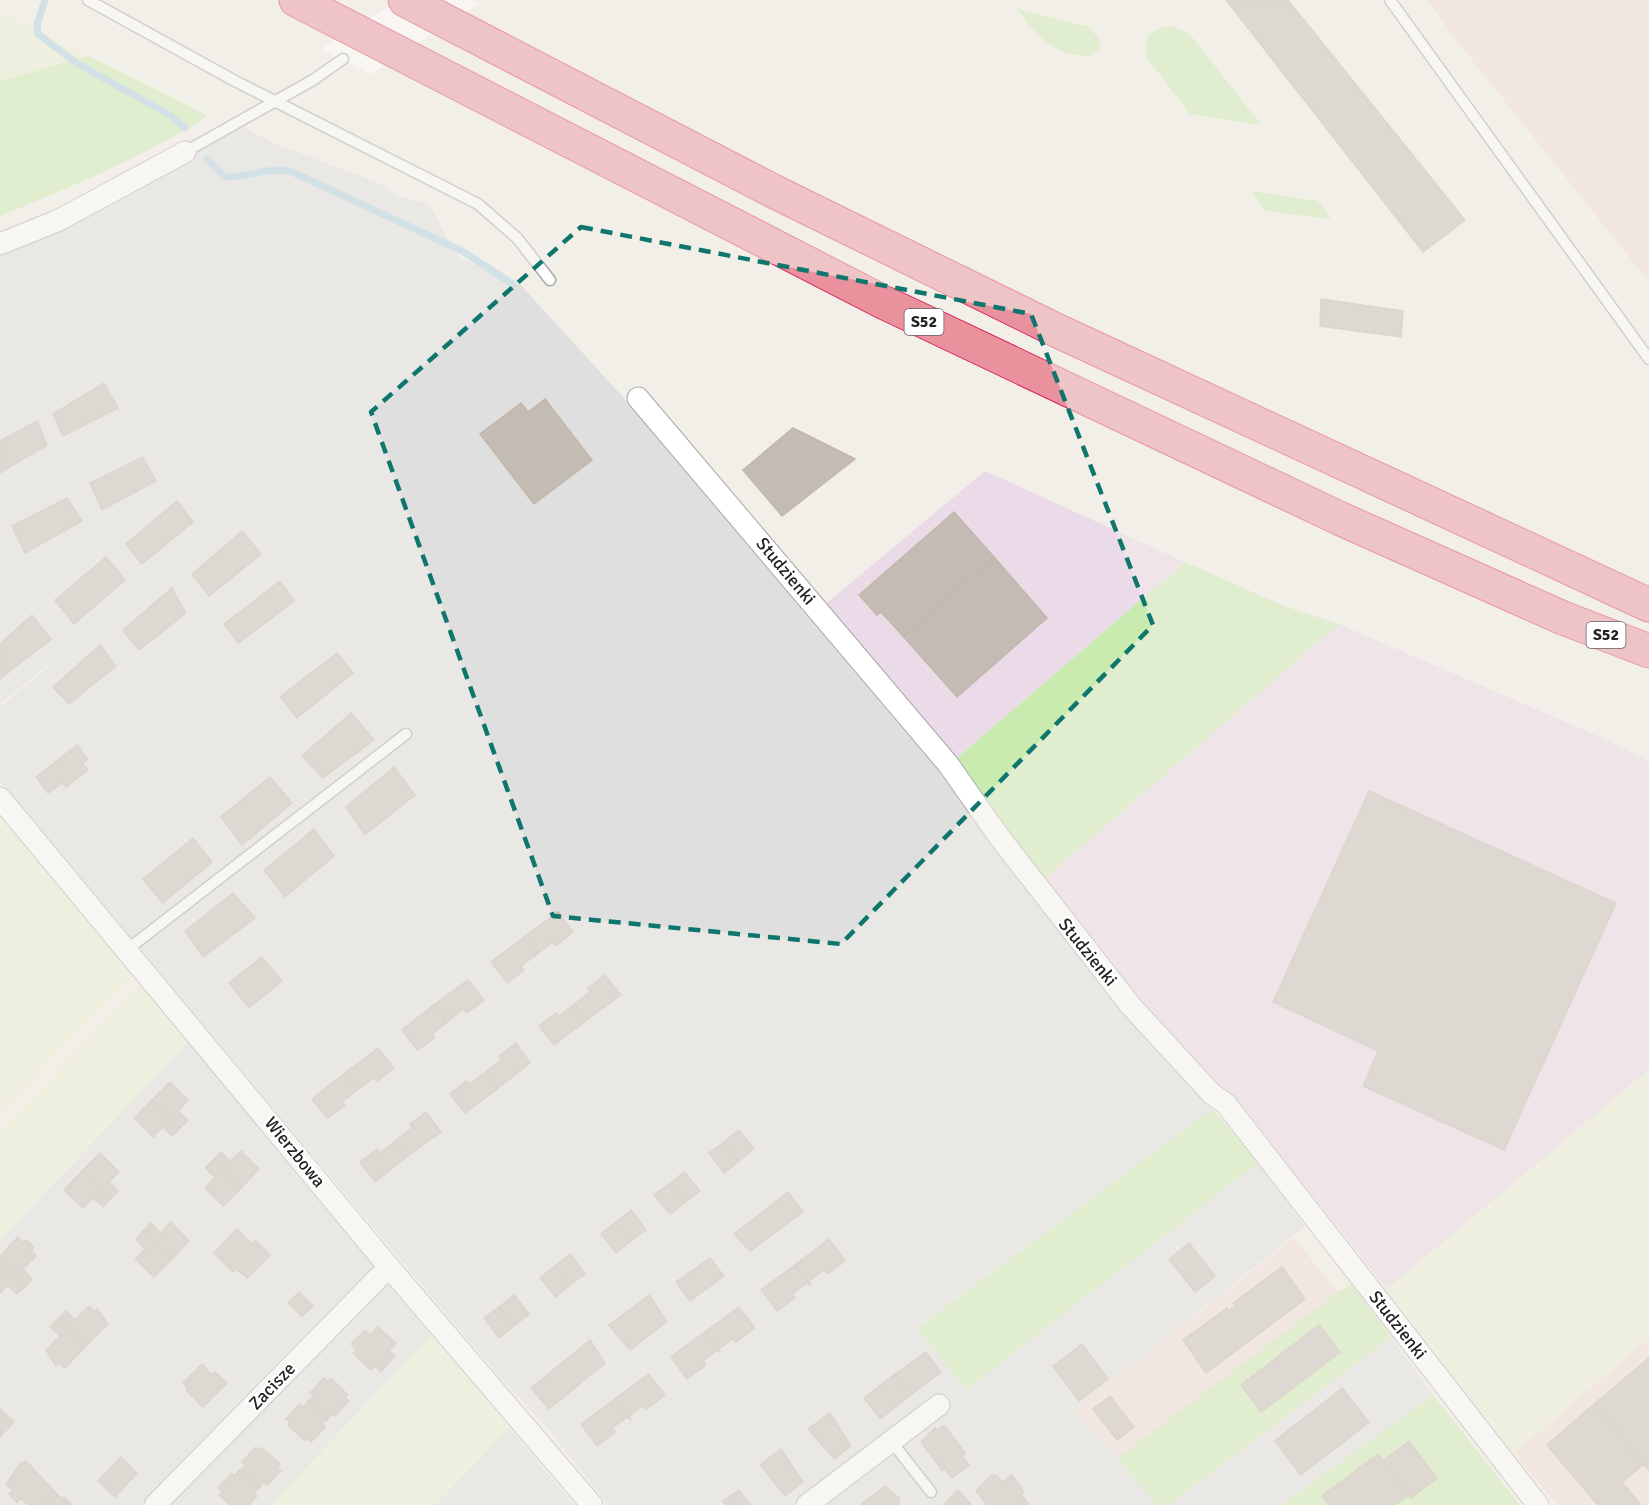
<svg xmlns="http://www.w3.org/2000/svg" width="1649" height="1505" viewBox="0 0 1649 1505" font-family="Signika,sans-serif">
	<style>
		.residential { fill: #e0dfdf }
		.commercial { fill: #f2dbd8 }
		.industrial { fill: #ebdae7 }
		.farmland { fill: #ecf0d4 }
		.grass { fill: #c9ebaf }
		.pier { fill: #fff }
		.lines { fill: none; stroke-linecap: round; stroke-linejoin: round }
		.stream { stroke: #a9d0df; stroke-width: 7 }
		.building { fill: #c3bcb4; stroke: #c4b7aa; stroke-width: 1.5 }
		.service-casing { stroke: #a9a9a9; stroke-width: 13 }
		.minor-casing { stroke: #a9a9a9; stroke-width: 23 }
		.motorway-casing { stroke: #dd285c; stroke-width: 35 }
		.service { stroke: #fff; stroke-width: 10 }
		.minor { stroke: #fff; stroke-width: 21 }
		.motorway { stroke: #e9919c; stroke-width: 33 }
		.marked { fill: none; stroke: #0f766e; stroke-width: 4.5; stroke-dasharray: 12 8; stroke-linejoin: round }
		.labels { text-anchor: middle; dominant-baseline: central; stroke-width: 5; stroke-linejoin: round; paint-order: stroke }
		.shield { fill: #fff; stroke: #646464; stroke-width: 1.5 }
		.shield-label { font-size: 16px; font-weight: bold; fill: #222 }
		.street-label { font-size: 18px; fill: #222; stroke: #fff }
	</style>
	<rect width="100%" height="100%" fill="#f2efe9"/>
	<path class="residential" d="M241,126L276,144L381,184L396,195L429,204L460,260L488,263L518,282L674,453L951,778L1072,945L1212,1109L917,1327L966,1390L1259,1162L1305,1227L1075,1410L1157,1505H608L548,1429L494,1370L271,1106L0,781V707L121,606L0,704V249Z
		M193,1037L433,1333L271,1505H0V1240Z
		M1391,1337L1433,1395L1282,1505H1168Z
		M509,1428L574,1505H435Z"/>
	<path class="commercial" d="M1428,0H1649V282L1452,35Z
		M1294,1238L1338,1292L1117,1458L1075,1410Z
		M1649,1338V1505H1557L1514,1453Z"/>
	<path class="industrial" d="M985,471L1185,562L951,763L822,607Z
		M1339,624L1605,739L1649,761V1070L1387,1289L1243,1108L1204,1074L1136,1003L1042,881Z"/>
	<path class="farmland" d="M0,12L31,27L89,56L0,81Z
		M0,808L138,972L0,1112Z
		M146,979L193,1037L0,1240V1131Z
		M1649,1070V1338L1514,1453L1387,1289Z
		M433,1333L509,1428L435,1505H271Z"/>
	<path class="grass" d="M1017,9L1090,27L1100,41L1101,48L1091,56C1055,57 1037,36 1017,9Z
		M1170,26L1189,33L1261,125L1190,114L1147,58C1142,39 1150,28 1170,26Z
		M89,56L208,116C143,157 71,187 0,216V81Z
		M1251,191L1318,201L1331,219L1266,211Z
		M1185,562L1284,606L1339,624L1042,881L951,763Z
		M1212,1109L1259,1162L966,1390L917,1328Z
		M1351,1284L1391,1337L1168,1505H1157L1117,1458L1338,1292Z
		M1433,1395L1520,1505H1282Z"/>
	<path class="pier" d="M400,0H471L478,4L371,74L321,49Z"/>
	<g class="lines">
		<path class="stream" d="M45,0L37,25L38,34L78,64L170,115L185,128
			M207,159L225,177C247,178 267,167 290,171L464,252L512,284"/>
	</g>
	<path class="building" d="M1226,0H1288L1465,220L1423,252Z
		M1321,299L1403,311L1401,337L1320,326Z
		M104,383L118,408L63,436L53,414Z
		M545,399L592,460L534,504L480,434L521,403L528,412Z
		M37,421L47,445L0,473V441Z
		M793,428L855,459L782,516L743,470Z
		M143,457L156,481L102,510L90,483Z
		M67,498L82,521L25,553L12,526Z
		M177,501L193,522L142,564L126,544Z
		M954,512L994,557L903,636L881,612L877,615L859,595Z
		M242,531L261,554L209,596L192,574Z
		M106,557L125,580L74,624L55,600Z
		M994,557L1047,618L957,697L903,636Z
		M280,581L294,601L238,643L224,624Z
		M172,588L186,613L139,650L123,630Z
		M32,615L51,639L0,679V644Z
		M100,645L116,666L69,704L53,687Z
		M337,653L353,673L297,718L280,697Z
		M351,713L374,740L323,778L302,756Z
		M77,745L88,759L82,763L88,770L66,787L62,783L48,793L36,777Z
		M394,767L415,795L365,835L346,807Z
		M270,777L292,803L242,845L221,817Z
		M1369,791L1616,903L1504,1150L1363,1086L1378,1051L1273,1002Z
		M314,829L334,856L285,897L264,870Z
		M193,838L212,862L163,903L143,879Z
		M233,893L255,918L203,957L185,931Z
		M558,912L573,932L556,946L553,942L537,954L524,937Z
		M524,937L537,954L521,966L524,970L507,983L491,962Z
		M262,957L282,981L249,1008L229,983Z
		M605,975L621,995L587,1020L575,1004L590,992L588,988Z
		M468,980L484,1000L467,1013L463,1009L447,1022L434,1005Z
		M575,1004L587,1020L554,1045L539,1026L556,1013L559,1016Z
		M434,1005L447,1022L432,1034L435,1038L417,1050L402,1030Z
		M516,1043L530,1063L498,1088L486,1072L501,1060L499,1056Z
		M378,1048L394,1068L377,1081L374,1078L357,1090L345,1073Z
		M486,1072L498,1088L465,1113L450,1094L466,1081L469,1084Z
		M345,1073L357,1090L342,1102L345,1106L327,1118L312,1099Z
		M170,1082L188,1100L178,1111L188,1120L180,1128L152,1100Z
		M152,1100L180,1128L172,1136L163,1127L153,1137L134,1118Z
		M426,1112L441,1132L408,1156L396,1140L412,1128L410,1124Z
		M739,1130L754,1149L739,1161L724,1142Z
		M396,1140L408,1156L375,1182L360,1162L377,1149L380,1153Z
		M724,1142L739,1161L724,1173L709,1153Z
		M241,1151L259,1169L241,1188L213,1160L221,1152L230,1161Z
		M100,1153L119,1172L109,1182L118,1191L110,1199L82,1171Z
		M213,1160L241,1188L223,1206L205,1188L215,1177L205,1168Z
		M82,1171L110,1199L103,1207L93,1198L83,1208L64,1190Z
		M684,1172L700,1191L684,1203L669,1184Z
		M669,1184L684,1203L670,1214L654,1195Z
		M788,1192L803,1212L750,1251L734,1234Z
		M631,1210L646,1230L631,1241L616,1222Z
		M171,1222L189,1241L172,1259L143,1231L151,1223L161,1233Z
		M616,1222L631,1241L616,1253L601,1234Z
		M237,1229L252,1244L255,1240L270,1255L247,1278L236,1269L233,1272L214,1253Z
		M143,1231L172,1259L154,1277L135,1259L145,1249L136,1240Z
		M18,1237L23,1243L26,1240L34,1247L31,1250L36,1256L23,1269L32,1279L25,1287L0,1262V1256Z
		M829,1239L845,1261L827,1274L824,1270L809,1281L811,1286L795,1265Z
		M1189,1243L1215,1276L1195,1292L1169,1259Z
		M570,1254L585,1274L570,1285L555,1266Z
		M710,1258L724,1276L690,1301L676,1282Z
		M0,1262L25,1287L17,1294L8,1285L0,1293Z
		M795,1265L811,1286L807,1283L792,1294L795,1298L777,1311L761,1290Z
		M555,1266L570,1285L556,1297L540,1278Z
		M1282,1267L1305,1299L1206,1373L1183,1340L1227,1308L1229,1311L1236,1306L1233,1303Z
		M299,1292L313,1306L302,1316L288,1303Z
		M514,1295L529,1314L514,1326L499,1307Z
		M649,1295L667,1321L630,1350L609,1325Z
		M89,1306L94,1312L97,1309L108,1324L86,1346L58,1319L66,1311L75,1320Z
		M499,1307L514,1326L499,1338L484,1318Z
		M739,1307L755,1328L736,1342L734,1338L719,1349L721,1353L705,1332Z
		M58,1319L86,1346L65,1368L59,1363L56,1366L46,1350L60,1336L50,1327Z
		M1319,1325L1340,1352L1261,1412L1241,1385Z
		M378,1327L396,1343L389,1351L395,1356L381,1372L375,1366L371,1370L353,1353L357,1350L351,1344L365,1330L371,1335Z
		M705,1332L721,1353L717,1350L703,1361L706,1365L687,1379L671,1357Z
		M590,1340L605,1363L549,1409L531,1388Z
		M1082,1344L1108,1379L1079,1401L1053,1366Z
		M926,1352L941,1372L911,1395L895,1374Z
		M1649,1358V1470L1594,1404Z
		M202,1364L212,1375L215,1372L227,1383L203,1407L186,1390L188,1388L183,1383Z
		M649,1374L665,1395L646,1409L643,1405L629,1416L631,1420L615,1399Z
		M895,1374L911,1395L880,1419L864,1398Z
		M324,1378L328,1381L331,1378L348,1395L345,1398L349,1401L335,1416L332,1413L328,1419L308,1401L314,1396L310,1393Z
		M1342,1388L1369,1422L1301,1475L1275,1441Z
		M1110,1396L1134,1427L1117,1440L1093,1409Z
		M615,1399L631,1420L627,1417L612,1428L615,1432L597,1446L581,1424Z
		M308,1401L328,1419L322,1423L325,1427L311,1442L308,1438L305,1441L288,1425L290,1422L286,1419L300,1404L304,1407Z
		M1594,1404L1644,1464L1622,1482L1641,1505H1598L1547,1445Z
		M0,1409L14,1422L0,1437Z
		M830,1413L851,1446L834,1459L808,1429Z
		M944,1425L965,1453L962,1456L969,1465L952,1478L945,1469L942,1470L921,1442L935,1428L937,1430Z
		M1409,1441L1437,1478L1411,1498L1383,1461Z
		M256,1447L259,1451L262,1448L280,1464L277,1467L281,1471L267,1485L263,1482L259,1488L239,1470L246,1466L242,1462Z
		M781,1449L803,1482L785,1496L760,1465Z
		M1378,1454L1409,1495L1394,1505H1329L1322,1496Z
		M121,1457L137,1473L115,1497L98,1481Z
		M26,1461L54,1491L41,1505L27,1504L21,1498L17,1502L9,1494L13,1490L6,1484L20,1464Z
		M239,1470L259,1488L253,1493L257,1496L249,1505H230L219,1495L222,1491L218,1488L232,1473L235,1476Z
		M992,1475L997,1476L1002,1482L1012,1475L1024,1492L1021,1494L1029,1505H987L976,1491Z
		M885,1486L899,1498V1505H861Z
		M739,1490L750,1505H726L723,1501Z
		M958,1490L971,1504L943,1505Z
		M54,1491L62,1499L64,1497L72,1505H41Z"/>
	<g class="lines">
		<g class="service-casing">
			<path id="service" d="M88,0L235,81L478,204L517,238L550,280
				M1390,0L1649,359
				M185,152L313,80L343,59
				M128,949L406,734
				M891,1441L931,1492"/>
		</g>
		<g class="minor-casing">
			<path id="minor" d="M0,244L59,220L185,152
				M638,398L948,764L1000,838L1131,1006L1211,1093L1226,1104L1538,1505
				M0,798L389,1267L592,1505
				M155,1505L389,1267
				M807,1505L939,1405"/>
		</g>
		<g class="motorway-casing">
			<path id="motorway" d="M296,0L883,302L1341,519L1563,618L1649,651
				M405,0L773,191L1058,331L1649,605"/>
		</g>
		<use href="#service" class="service"/>
		<use href="#minor" class="minor"/>
		<use href="#motorway" class="motorway"/>
	</g>
	<path d="M0 0H1649V1505H0ZM581,227L1031,314L1153,625L841,944L553,916L371,412Z" fill="#f2efe9" fill-opacity=".55" fill-rule="evenodd"/>
	<path class="marked" d="M581,227L1031,314L1153,625L841,944L553,916L371,412Z"/>
	<g class="labels">
		<g class="shield">
			<rect x="904.5" y="309" width="39" height="26" rx="4.5"/>
			<rect x="1586.5" y="622" width="39" height="26" rx="4.5"/>
		</g>
		<g class="shield-label">
			<text x="924" y="322">S52</text>
			<text x="1606" y="635">S52</text>
		</g>
		<g class="street-label">
			<text transform="translate(786 571) rotate(50)">Studzienki</text>
			<text transform="translate(1088 952) rotate(51)">Studzienki</text>
			<text transform="translate(295 1152) rotate(51)">Wierzbowa</text>
			<text transform="translate(1398 1325) rotate(52)">Studzienki</text>
			<text transform="translate(272 1386) rotate(-46)">Zacisze</text>
		</g>
	</g>
</svg>
